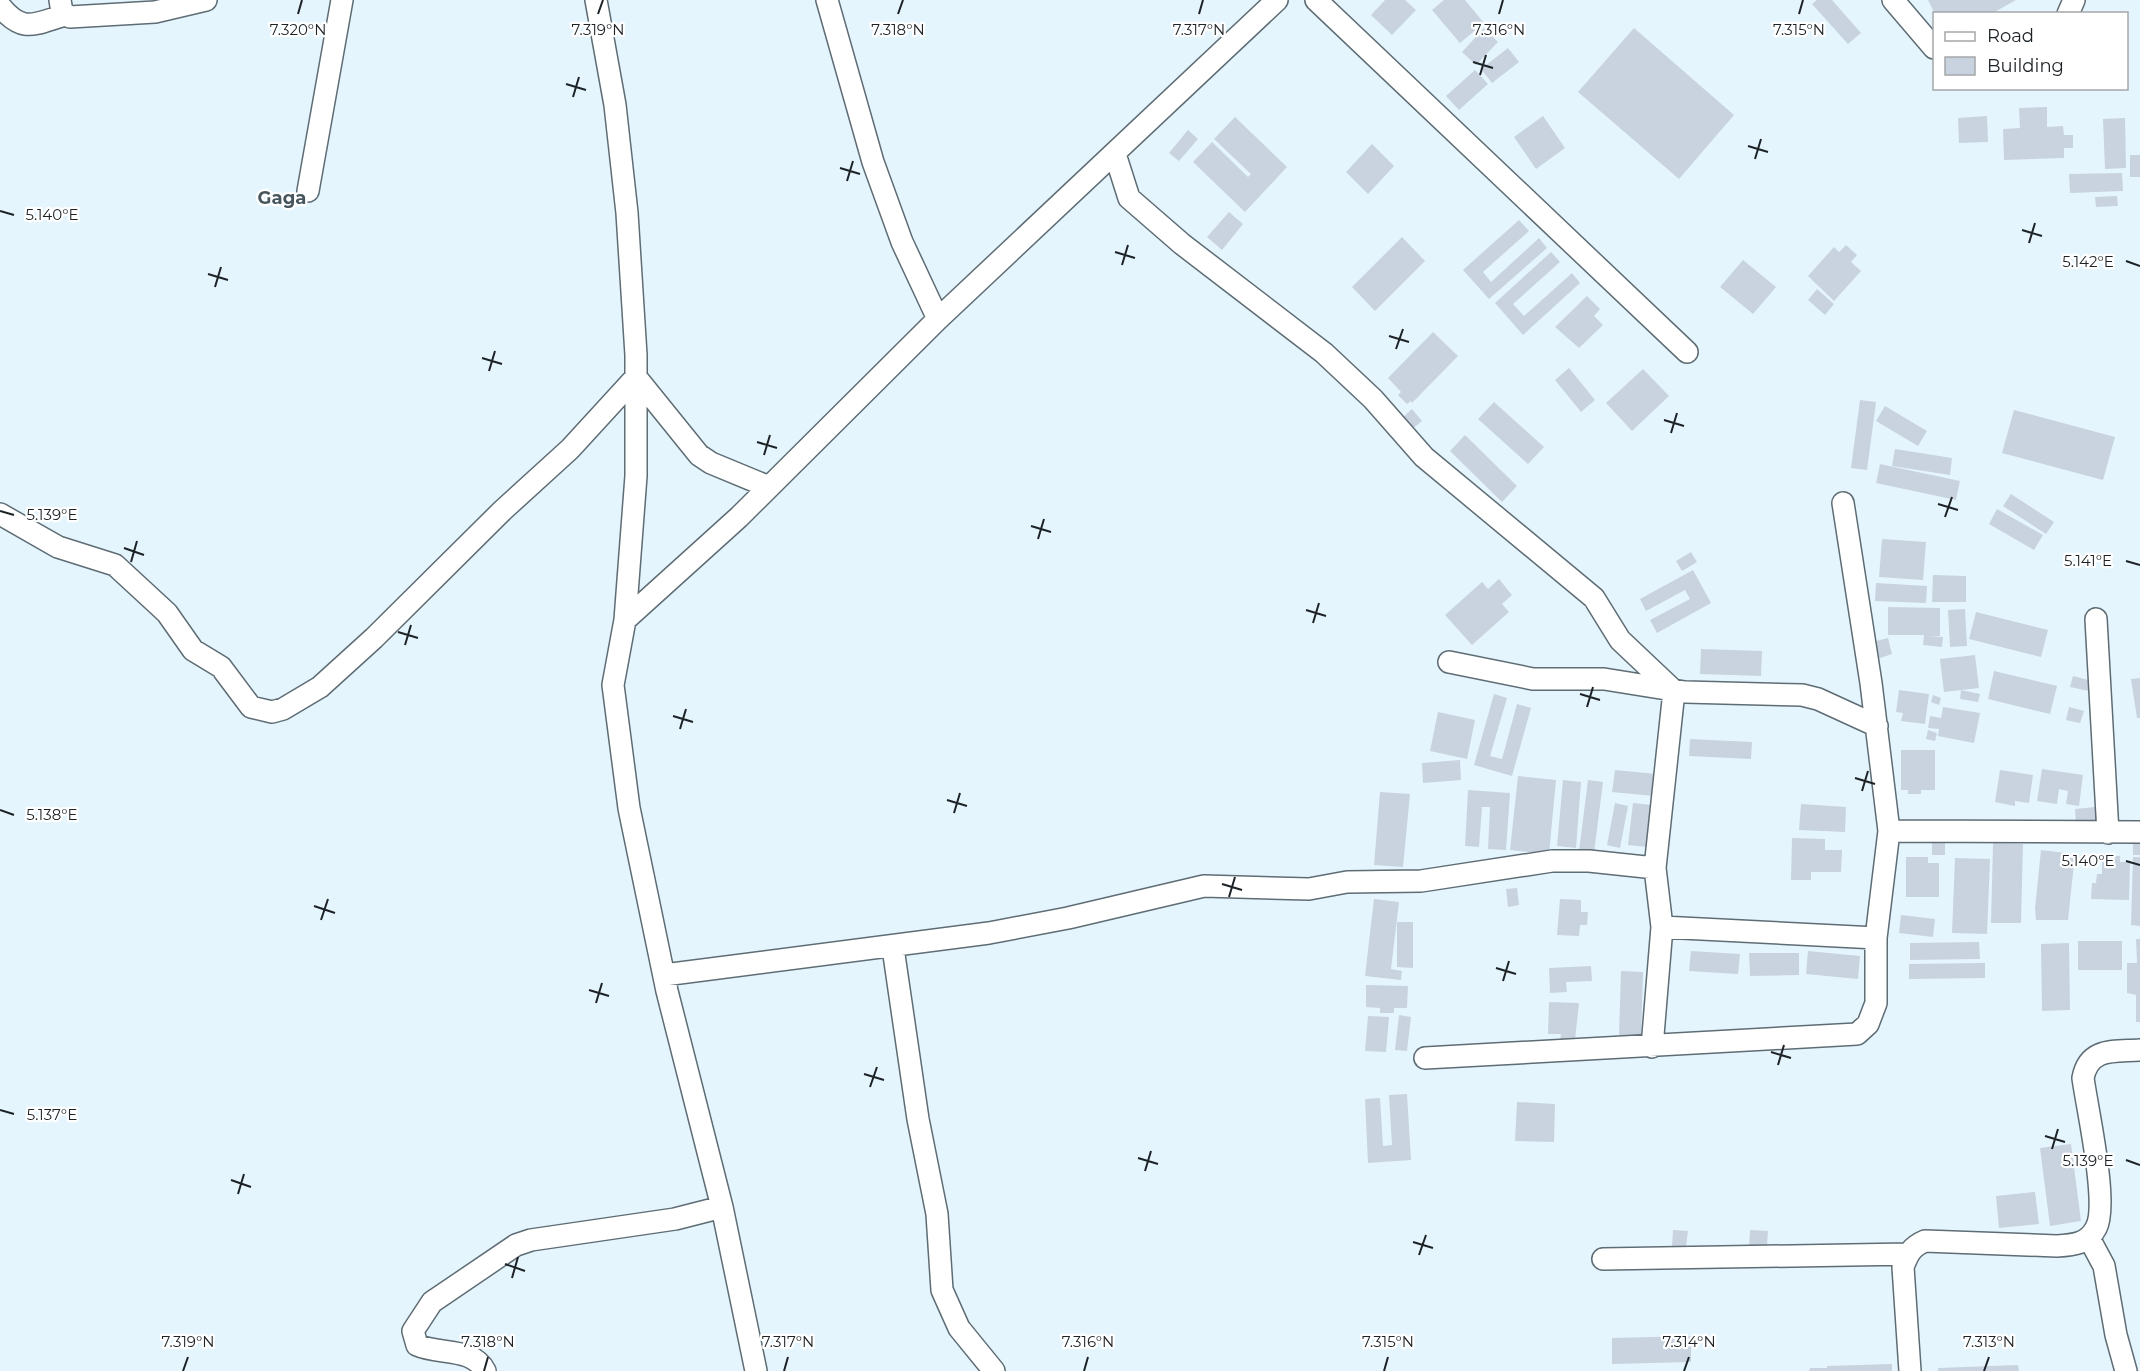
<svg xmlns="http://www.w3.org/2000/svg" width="2140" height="1371" viewBox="0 0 2140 1371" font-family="Montserrat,sans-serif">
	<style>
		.building { fill: #c8d3df }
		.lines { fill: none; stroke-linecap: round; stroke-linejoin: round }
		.minor-casing { stroke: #5e6c74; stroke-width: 24 }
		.minor { stroke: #fff; stroke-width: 21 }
		.ticks { fill: none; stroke: #1c2225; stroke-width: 2 }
		.labels { text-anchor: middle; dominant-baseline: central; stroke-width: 4.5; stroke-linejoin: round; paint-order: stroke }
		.quarter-label { font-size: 18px; font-weight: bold; fill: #47555c; stroke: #fff }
		.ticks-label { font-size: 15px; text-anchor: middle; fill: #1c2225; stroke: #fff; stroke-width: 4.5; stroke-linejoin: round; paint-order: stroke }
	</style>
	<rect width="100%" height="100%" fill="#e5f5fe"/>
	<path class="building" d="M1385,0H1405L1416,10L1392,35L1371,15Z
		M1444,0H1465L1484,23L1460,43L1432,10Z
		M1817,0H1832L1861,33L1848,44L1812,4Z
		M1928,0H2016L1991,14H1935Z
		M1484,28L1498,42L1476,65L1462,52Z
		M1634,28L1734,115L1679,179L1578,92Z
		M1508,48L1519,62L1492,83L1481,69Z
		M1475,70L1488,84L1459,110L1446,96Z
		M2047,107V127L2063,126L2064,135H2073V148H2064V158L2004,160L2003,129L2020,128L2019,108Z
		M1543,116L1565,148L1536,169L1514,137Z
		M1987,116L1988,142L1959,143L1958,118Z
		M1235,117L1287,167L1245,212L1193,162L1212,142L1248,177L1251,174L1214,139Z
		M2125,118L2126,168L2105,169L2103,119Z
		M1188,130L1198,139L1179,161L1169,153Z
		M1372,144L1394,166L1368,194L1346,172Z
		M2130,155H2140V177H2130Z
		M2122,173L2123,191L2070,193L2069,174Z
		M2117,196L2118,206L2096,207L2095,197Z
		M1229,212L1243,224L1222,250L1207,237Z
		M1519,220L1529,231L1483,272L1491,282L1539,238L1547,248L1489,299L1463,270Z
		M1402,237L1425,261L1375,311L1352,287Z
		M1846,245L1857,255L1851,262L1861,271L1834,301L1808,276L1834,247L1839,252Z
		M1551,252L1560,262L1513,304L1524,316L1572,273L1580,283L1523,335L1495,303Z
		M1743,260L1776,287L1753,314L1720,287Z
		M1817,289L1834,304L1825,315L1808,300Z
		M1587,296L1600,309L1594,316L1603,325L1579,348L1555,327Z
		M1433,332L1458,356L1412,403L1411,401L1407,404L1398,395L1401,392L1388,378Z
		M1569,368L1595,400L1581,412L1555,380Z
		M1643,369L1669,396L1632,431L1606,403Z
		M1860,400L1876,402L1867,470L1851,468Z
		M1494,402L1544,447L1528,464L1478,419Z
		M1885,406L1927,431L1918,446L1876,421Z
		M1412,409L1422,421L1411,430L1401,419Z
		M2014,410L2115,437L2103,480L2002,453Z
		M1465,435L1517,486L1502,502L1450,451Z
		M1895,449L1952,458L1950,475L1892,466Z
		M1880,464L1960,481L1956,500L1876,483Z
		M2011,494L2054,522L2046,534L2003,506Z
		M1997,509L2043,535L2034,550L1989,524Z
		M1882,539L1926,542L1923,580L1879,577Z
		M1691,552L1697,562L1682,571L1676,561Z
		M1693,570L1711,603L1657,633L1650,620L1690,599L1685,590L1646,611L1640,599Z
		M1933,575L1966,576V602H1932Z
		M1499,579L1512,595L1502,604L1509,612L1472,645L1445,615L1482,582L1488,589Z
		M1876,583L1927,586L1926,603L1875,601Z
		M1888,607L1940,608V636H1929L1943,637L1942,647L1923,645L1924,635H1888Z
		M1965,609L1967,646L1950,647L1948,610Z
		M1976,612L2048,630L2041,657L1969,639Z
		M1888,638L1892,654L1877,659L1872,642Z
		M1701,649L1762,651L1761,676L1700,674Z
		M1975,655L1979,688L1944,692L1940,659Z
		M1994,671L2057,686L2050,714L1988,699Z
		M2073,676L2092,681L2089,691L2070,687Z
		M2140,678V718H2137L2131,679Z
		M1899,690L1929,694L1925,724L1901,721L1903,713L1896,712Z
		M1961,690L1980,694L1978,702L1960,699Z
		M1494,694L1507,698L1490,756L1502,759L1517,704L1531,708L1512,776L1474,765Z
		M1933,695L1941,698L1939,705L1931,702Z
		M1943,707L1980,713L1974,743L1938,736L1939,729L1928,728L1930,716L1941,718Z
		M2069,707L2084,711L2080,723L2066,720Z
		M1438,712L1475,720L1467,759L1430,751Z
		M1928,730L1937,733L1935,741L1926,739Z
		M1690,739L1752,742L1751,759L1689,756Z
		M1901,750H1935V790H1921V794H1908V790H1901Z
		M1460,760L1461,780L1423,783L1422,763Z
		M2042,769L2083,775L2079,806L2066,804L2068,791L2059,789L2057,804L2037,801Z
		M1615,770L1656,774L1654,796L1612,792Z
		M2000,770L2033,775L2029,803L2015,801V806L1995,802Z
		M1518,776L1556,780L1549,854L1510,850Z
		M1563,780L1581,782L1576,848L1557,846Z
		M1588,780L1603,782L1594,853L1579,851Z
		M1468,790L1510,793L1506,850L1488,849L1490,807H1482L1479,847L1465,846Z
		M1380,792L1410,794L1403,867L1374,865Z
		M1615,803L1628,806L1620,848L1607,845Z
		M1633,803L1652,805L1647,847L1628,845Z
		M1801,804L1846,807L1845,832L1799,830Z
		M2095,807L2097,822L2076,824L2075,809Z
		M1792,838L1825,839V850H1842L1841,872H1811V880H1791Z
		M1945,839V855H1932V840Z
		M1993,843L2023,844L2021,923H1991Z
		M2133,843H2140V855H2133Z
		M2041,850L2075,854L2068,920H2036L2035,908Z
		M2110,856H2120V862H2130L2129,900L2091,899L2092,883H2096L2097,874H2102V861H2109Z
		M1906,857H1928V863H1939V897H1906Z
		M2133,857H2140V926L2131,925Z
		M1955,858L1990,859L1987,934L1952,933Z
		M1517,888L1519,905L1508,907L1506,889Z
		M1374,899L1399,902L1391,969L1402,971L1401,980L1365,976Z
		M1560,899L1581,900V912H1588L1587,925H1580L1579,936L1557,935Z
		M1901,915L1935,919L1933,937L1899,933Z
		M1397,922H1413V968L1397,967Z
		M2136,939H2140V1022H2136V995L2127,993V963H2137Z
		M2078,941H2122V970H2078Z
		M1979,942L1980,959L1910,960V943Z
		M2069,943L2070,1010L2042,1011L2041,944Z
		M1691,951L1740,954L1738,974L1689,971Z
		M1808,951L1860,956L1858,979L1806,974Z
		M1749,953H1799V975L1750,976Z
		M1985,963V978L1909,979V964Z
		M1591,966L1592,981L1566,982L1567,992L1550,993L1549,968Z
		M1621,971L1643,972L1641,1036L1619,1035Z
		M1366,985L1408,986L1407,1008H1394V1013H1380V1008L1366,1007Z
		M1549,1002L1579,1003L1575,1040H1560L1561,1034H1548Z
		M1399,1015L1411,1017L1407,1051L1395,1050Z
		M1368,1016L1389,1017L1386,1052L1365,1051Z
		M1407,1094L1411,1160L1368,1163L1365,1099L1380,1098L1383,1146L1392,1145L1389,1095Z
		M1517,1102L1555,1104L1554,1142L1515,1141Z
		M2071,1144L2081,1221L2050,1226L2040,1148Z
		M2035,1192L2039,1224L1999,1228L1996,1196Z
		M1673,1230L1688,1231L1686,1247L1672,1246Z
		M1750,1230L1768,1231L1767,1246H1749Z
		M1691,1336V1362L1612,1364V1338Z
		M1892,1364V1371H1809L1810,1368H1827V1366Z
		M2018,1365L2019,1371H1938V1368Z"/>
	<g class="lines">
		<g class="minor-casing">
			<path id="minor" d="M60,0L62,12L70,17L155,12L206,0
				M596,0L615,105L627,213L636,355V476L625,620L613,685L629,808L667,991L722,1207L756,1371
				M827,0L873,162L902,242L938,319
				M1316,0L1687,352
				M1893,0L1934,48
				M0,6C23,34 34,24 65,15
				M2068,14L2074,0
				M1115,154L1129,198L1182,244L1324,353L1373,399L1424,457L1594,598L1620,640L1674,691L1655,868L1662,927L1652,1047
				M308,191L342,0
				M0,514L58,547L115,565L167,613L193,650L221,667L251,707L272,712L283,709L320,687L374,638L503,510L570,449L636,377L699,455L711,463L769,487
				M2096,619L2108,833
				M625,620L739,517L938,319L1277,0
				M1449,662L1533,679H1604L1685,692L1802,695L1818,699L1877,726
				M1889,831L2140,832
				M1662,927L1876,938
				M893,948L918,1119L937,1214L942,1290L959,1328L994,1371
				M664,975L989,933L1068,918L1204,886L1309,889L1347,882L1421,881L1552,861H1589L1655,868
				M1425,1058L1857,1034L1868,1024L1876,1003V938L1889,831L1871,683L1843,503
				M2089,1238L2104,1266L2116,1335L2126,1371
				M1603,1259L1908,1254
				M485,1371C473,1347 439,1355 417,1345L413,1331L432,1302L516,1245L531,1240L675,1219L722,1207
				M1910,1371L1903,1267C1908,1254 1911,1247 1925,1241L2057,1246C2073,1245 2088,1244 2096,1228C2109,1205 2087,1108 2083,1078C2089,1047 2114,1052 2140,1050"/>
		</g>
		<use href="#minor" class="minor"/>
	</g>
	<path class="ticks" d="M298,14L302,0M598,14L603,0M898,14L903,0M1199,14L1203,0M1499,14L1503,0M1799,14L1803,0M1473,62L1493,68M1480,75L1486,55M566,84L586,90M573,97L579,77M1748,146L1768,152M1755,159L1761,139M840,168L860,174M847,181L853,161M0,211L14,215M2022,230L2042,236M2029,243L2035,223M1115,252L1135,258M2126,261L2140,266M1122,265L1128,245M208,274L228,280M215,287L221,267M1389,336L1409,342M1396,349L1403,329M482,358L502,364M489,371L495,351M1664,420L1684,426M1671,433L1677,413M757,442L777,448M764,455L770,435M1938,504L1958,510M0,511L14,515M1945,517L1952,497M1031,526L1051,532M1038,539L1044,519M124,548L144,555M2126,561L2140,565M131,562L137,541M1306,610L1326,616M1313,623L1319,603M398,632L418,638M405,645L411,625M1580,694L1600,700M1587,707L1593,687M673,716L693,722M680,729L686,709M1855,778L1875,784M1862,791L1868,771M947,800L967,806M0,810L14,815M954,813L960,793M2126,861L2140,865M1222,884L1242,890M1229,897L1235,877M314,906L335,913M321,920L328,899M1496,968L1516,974M1503,981L1509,961M589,990L609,996M596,1003L602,983M1771,1052L1791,1058M1778,1065L1784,1045M864,1074L884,1080M870,1087L877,1067M0,1110L14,1114M2045,1136L2065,1142M2052,1149L2058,1129M1138,1158L1158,1164M2126,1160L2140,1165M1145,1171L1151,1151M231,1180L251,1187M238,1194L244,1174M1413,1242L1433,1248M1419,1255L1426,1235M505,1264L525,1271M512,1278L518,1257M183,1371L188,1357M484,1371L488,1357M784,1371L788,1357M1084,1371L1088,1357M1384,1371L1388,1357M1684,1371L1689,1357M1984,1371L1989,1357"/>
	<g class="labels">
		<g class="quarter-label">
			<text x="282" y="198">Gaga</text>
		</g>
	</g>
	<g class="ticks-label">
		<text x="298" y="35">7.320°N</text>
		<text x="598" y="35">7.319°N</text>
		<text x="898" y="35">7.318°N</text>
		<text x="1199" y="35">7.317°N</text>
		<text x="1499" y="35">7.316°N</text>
		<text x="1799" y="35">7.315°N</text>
		<text x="52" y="220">5.140°E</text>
		<text x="2088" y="267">5.142°E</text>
		<text x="52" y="520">5.139°E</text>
		<text x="2088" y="566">5.141°E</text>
		<text x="52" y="820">5.138°E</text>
		<text x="2088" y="866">5.140°E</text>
		<text x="52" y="1120">5.137°E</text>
		<text x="2088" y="1166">5.139°E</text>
		<text x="188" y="1347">7.319°N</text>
		<text x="488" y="1347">7.318°N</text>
		<text x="788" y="1347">7.317°N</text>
		<text x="1088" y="1347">7.316°N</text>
		<text x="1388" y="1347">7.315°N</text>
		<text x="1689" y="1347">7.314°N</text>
		<text x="1989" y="1347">7.313°N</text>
	</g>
	<rect x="1933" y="12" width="195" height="78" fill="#ffffff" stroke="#a4a7a8" stroke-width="1.5"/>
	<rect x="1945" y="32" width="30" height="9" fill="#ffffff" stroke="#a4a7a8" stroke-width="1.5"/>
	<text x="1987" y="42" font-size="18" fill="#1c2225">Road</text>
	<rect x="1945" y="57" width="30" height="18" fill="#c8d3df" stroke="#a4a7a8" stroke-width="1.5"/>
	<text x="1987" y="72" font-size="18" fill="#1c2225">Building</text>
</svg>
